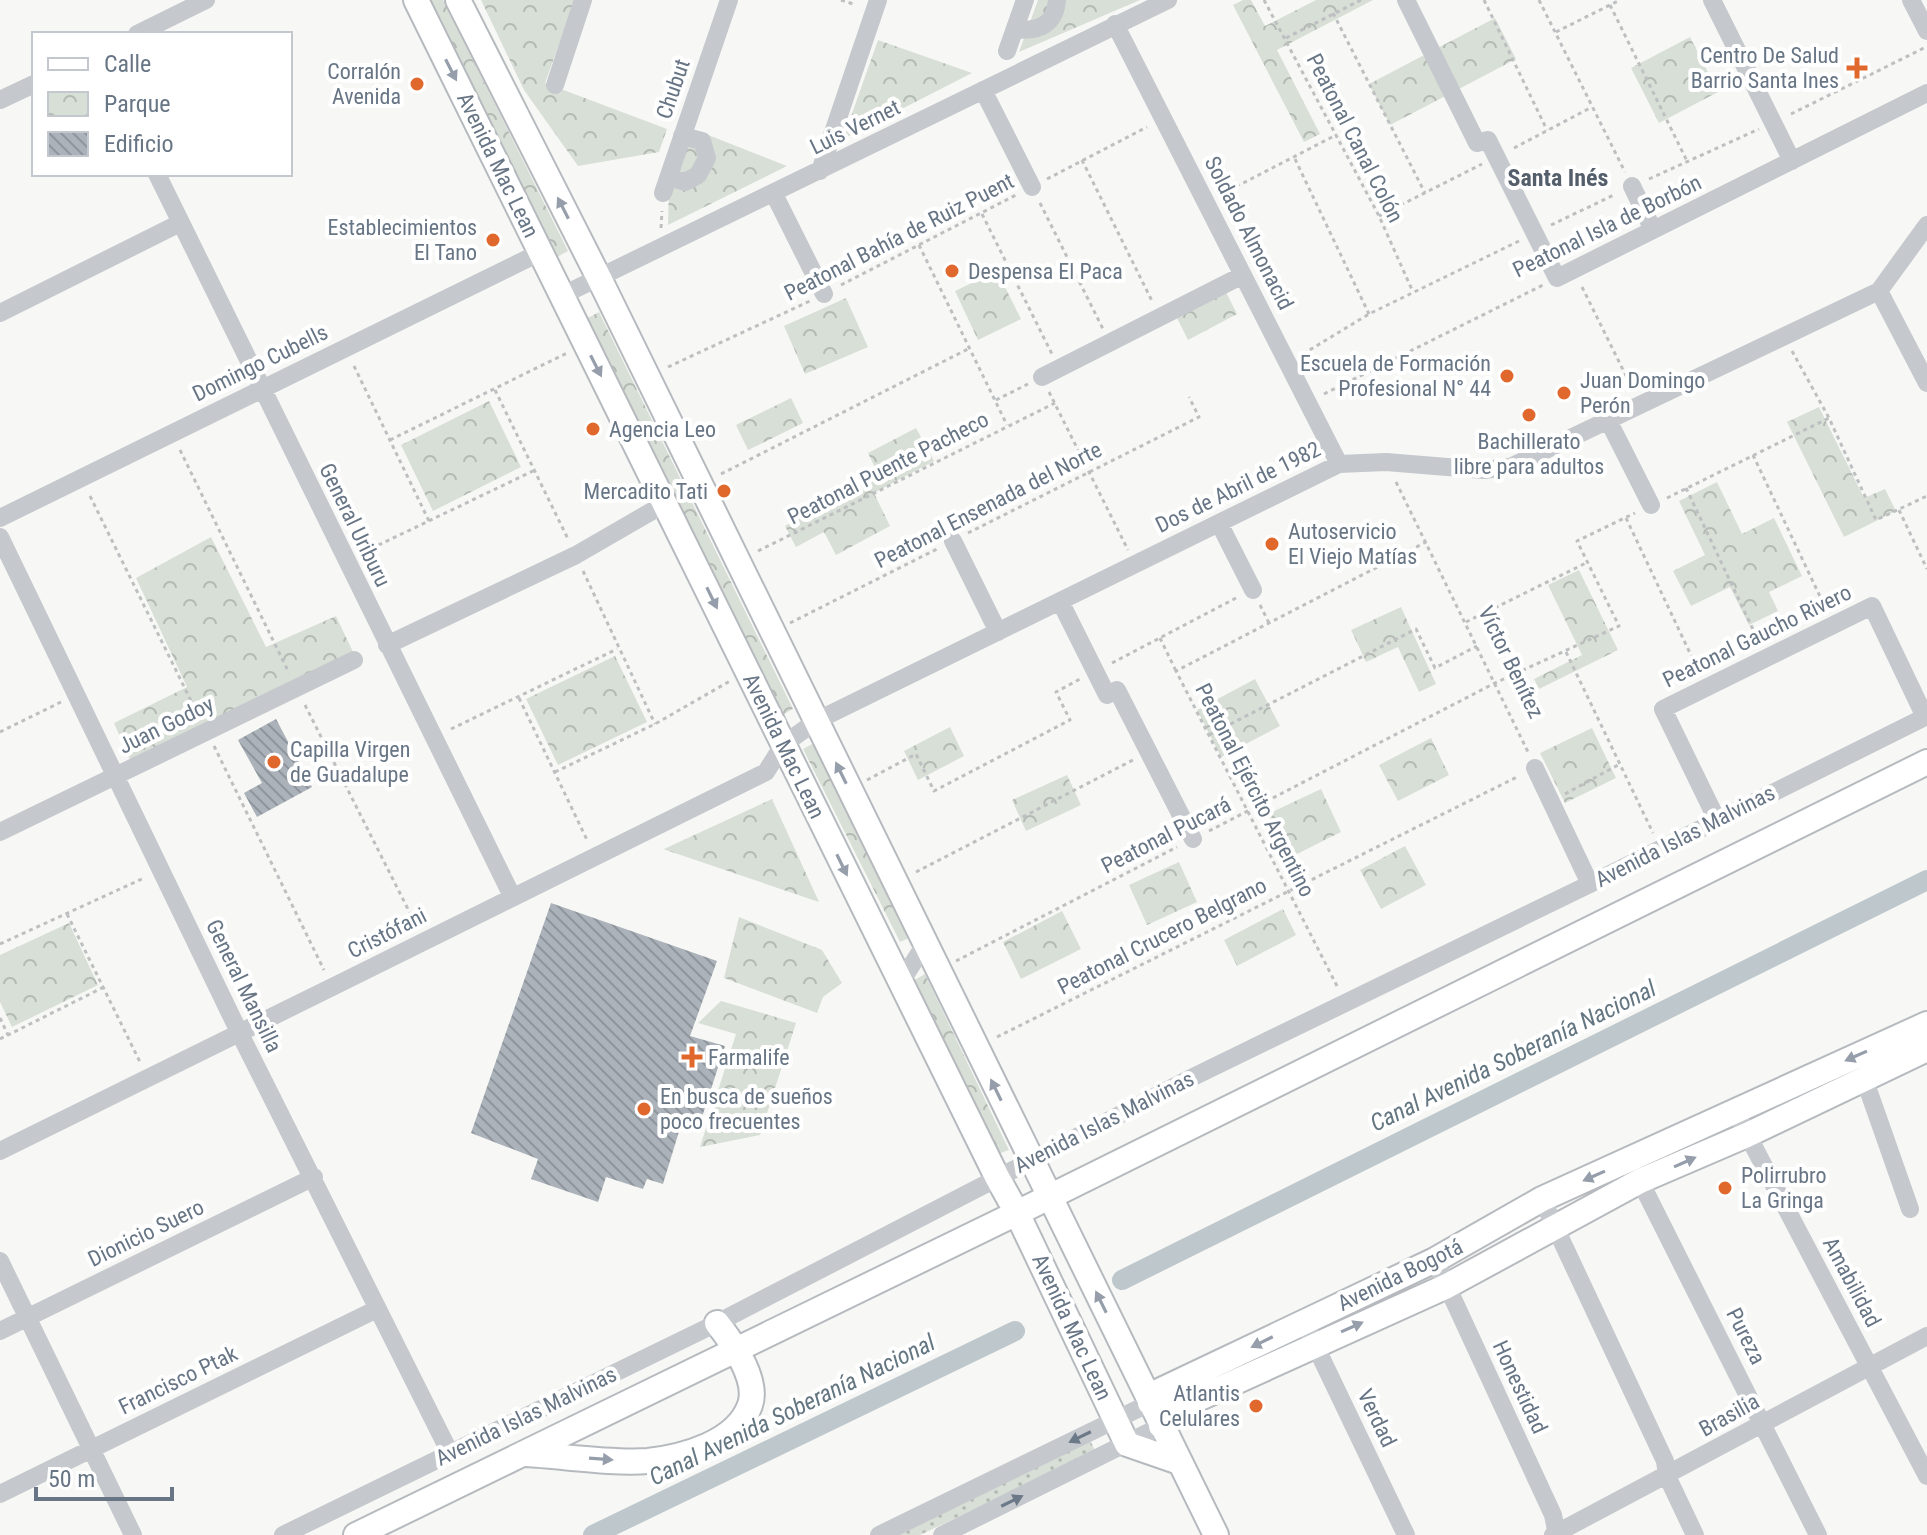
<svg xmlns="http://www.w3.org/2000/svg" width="1927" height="1535" viewBox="0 0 1927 1535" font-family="'Roboto Condensed',sans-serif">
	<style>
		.grass { fill: url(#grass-dots) }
		.park { fill: url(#park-crowns) }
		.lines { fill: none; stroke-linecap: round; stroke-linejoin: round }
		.canal { stroke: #bec7cc; stroke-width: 20 }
		.building { fill: url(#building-back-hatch) }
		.major-casing { stroke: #b6babe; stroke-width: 28 }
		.path { stroke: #bdbfc1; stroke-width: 3; stroke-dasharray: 4 4; stroke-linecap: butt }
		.minor { stroke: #c5c8cc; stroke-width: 18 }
		.major { stroke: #fff; stroke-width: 24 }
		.oneway { fill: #959eaa }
		.oneway2 { fill: #6c7989 }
		.poi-dot { fill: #e1682c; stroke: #fff; stroke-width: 3 }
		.labels { text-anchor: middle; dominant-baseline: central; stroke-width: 8; stroke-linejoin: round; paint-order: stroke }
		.poi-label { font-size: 22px; fill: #677585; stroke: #fff; text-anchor: start }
		.street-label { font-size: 22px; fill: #677585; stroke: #fff }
		.neighbourhood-label { font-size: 24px; font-weight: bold; fill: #555f6b; stroke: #fff }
		.water-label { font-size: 24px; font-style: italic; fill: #637681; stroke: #fff }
	</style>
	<defs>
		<pattern id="grass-dots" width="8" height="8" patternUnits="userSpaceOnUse" patternTransform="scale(2)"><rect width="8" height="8" fill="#d8dfd6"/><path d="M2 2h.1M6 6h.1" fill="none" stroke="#b3b9b3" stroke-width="1.8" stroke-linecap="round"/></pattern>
		<pattern id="park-crowns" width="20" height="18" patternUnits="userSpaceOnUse" patternTransform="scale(2)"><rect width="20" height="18" fill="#d8dfd6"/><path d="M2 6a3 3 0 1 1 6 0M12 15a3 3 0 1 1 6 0" fill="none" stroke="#b3b9b3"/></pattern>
		<pattern id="building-back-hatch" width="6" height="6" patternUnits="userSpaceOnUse" patternTransform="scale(2)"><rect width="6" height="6" fill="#abb2b9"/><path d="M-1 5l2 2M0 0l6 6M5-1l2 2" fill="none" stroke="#8f959c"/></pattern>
	</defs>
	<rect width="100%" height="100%" fill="#f7f8f5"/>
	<path class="grass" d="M1090,1440L1095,1451L920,1535H890Z"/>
	<path class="park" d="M430,0H443L568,251L557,257Z
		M481,0H575L545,83L667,129L659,152L578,166L524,90Z
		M1038,0H1140L1019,52Z
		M1243,0H1251L1265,26L1316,0H1373L1277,50L1320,134L1304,142L1233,5Z
		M1495,18L1516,59L1390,125L1369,84Z
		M1690,37L1718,92L1659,123L1631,68Z
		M878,40L972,73L843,139Z
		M693,129L787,166L668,225L669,187Z
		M997,271L1021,319L978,340L955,291Z
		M1224,288L1237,314L1188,340L1175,314Z
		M846,298L868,347L805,374L784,326Z
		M599,312L793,709L782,715L584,320Z
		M791,398L803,423L748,450L736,425Z
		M489,401L521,467L433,511L401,445Z
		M1819,407L1864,498L1885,489L1896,511L1844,537L1787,422Z
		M916,428L934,461L874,493L890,526L836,555L824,532L796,547L785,526L879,476L868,453Z
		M1717,482L1742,534L1774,518L1802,576L1769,592L1778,611L1749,625L1730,587L1691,606L1673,571L1705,555L1679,501Z
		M211,537L266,647L336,616L353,652L130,760L114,723L187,687L136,578Z
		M1579,570L1618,650L1539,689L1534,679L1582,655L1548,585Z
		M1401,607L1436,684L1419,692L1398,647L1366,662L1351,630Z
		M615,656L647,722L558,765L526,699Z
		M1255,679L1280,726L1221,757L1197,710Z
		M950,727L964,756L918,780L904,751Z
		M1592,728L1616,778L1565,803L1540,753Z
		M1431,738L1449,775L1398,801L1379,765Z
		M814,743L911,937L900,942L803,749Z
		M1067,775L1081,805L1026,831L1012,800Z
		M1321,789L1341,832L1289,858L1268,814Z
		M772,799L819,902L663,849H664Z
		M1405,846L1426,885L1381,909L1360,870Z
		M1179,862L1197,902L1147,925L1129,885Z
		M1283,909L1296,935L1237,966L1224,940Z
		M1062,911L1081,949L1021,979L1003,942Z
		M739,917L822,950L842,983L823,997L817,1013L724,978Z
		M69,923L98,985L12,1027L0,1002V955Z
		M925,974L1009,1150L995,1155L911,982Z
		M721,1001L796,1023L760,1135L700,1147L736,1034L698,1023Z"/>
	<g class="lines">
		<path class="canal" d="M1122,1280L1927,880
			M593,1535L1015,1331"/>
	</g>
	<path class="building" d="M276,719L312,787L257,817L244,793L262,783L238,740Z
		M551,903L717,961L690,1036L725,1046L701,1120L684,1115L663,1184L647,1179L643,1189L606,1177L598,1202L531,1179L538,1159L471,1133Z"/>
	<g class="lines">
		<g class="major-casing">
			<path id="major" d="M416,0C611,391 801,785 997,1177L1017,1213L1127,1444L1179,1462
				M458,0L599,278L1216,1535
				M1150,1403L1155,1393L1435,1260L1542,1199L1927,1024
				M1161,1426L1171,1411L1447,1286L1640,1181L1747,1135L1927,1049
				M526,1454C562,1456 613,1464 648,1461C683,1457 737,1443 750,1405C759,1380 732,1342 717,1323
				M356,1535L1017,1213L1927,762"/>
		</g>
		<path class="path" d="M841,0L856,5
			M1264,0L1379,216L1413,292
			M1484,0L1547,130
			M1539,0L1625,172
			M1610,5L1687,161
			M1333,13L1425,193
			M1556,32L1620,0
			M1286,38L1361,0
			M1791,114L1924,48
			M1514,148L1592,107
			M1295,159L1369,314
			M1082,160L1153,303
			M1047,179L1147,127
			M1649,179L1759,129
			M1222,194L1336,135
			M1040,203L1103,329
			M982,214L1052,354
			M1379,216L1482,164
			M1551,225L1616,194
			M661,228L662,211
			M919,245L1007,425
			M841,285L1016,195
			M1582,287L1632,388
			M1792,351L1829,418L1876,520L1927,496
			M1303,354L1369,314L1519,241
			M354,366L429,521
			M668,367L810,301
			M495,390L568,539
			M1049,392L1128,550
			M1324,394L1543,285
			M996,400L1028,384
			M390,440L567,353
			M180,450L289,673
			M1753,455L1825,607
			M721,474L970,348
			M1396,482L1528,752
			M1686,488L1758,640
			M90,496L198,715
			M1667,498L1829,418
			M1899,510L1927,569
			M1626,518L1698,670
			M968,533L1199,417L1189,397
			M758,551L1055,403
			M364,552L533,471
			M583,571L655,724
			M1260,605L1269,623
			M1466,622L1588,562
			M790,623L937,549
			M1160,638L1176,671
			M1566,652L1653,833
			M1112,663L1236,598
			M519,698L588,842
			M305,705L417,927
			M451,729L617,649
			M0,732L61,702
			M1209,735L1416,629L1435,668L1477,646
			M214,746L324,970
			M555,772L655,724L730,681
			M867,780L916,754L934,791L1070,720L1056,692L1080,679
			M1565,794L1618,765
			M1209,831L1495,683L1619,626L1577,541L1635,513
			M916,872L1133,760
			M67,914L141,1064
			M0,944L144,878
			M956,961L1177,847
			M1337,986L1176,671L1426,542
			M0,1018L8,1035
			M997,1037L1519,776
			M0,1039L104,987"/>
		<path class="minor" d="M1406,0L1477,143L1488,140L1557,278L1927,93
			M1712,0L1792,161
			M1911,0L1927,31
			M1115,24L1339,464
			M1015,29C1038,32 1055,25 1057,0
			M137,34L206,0
			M1007,51L1025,0
			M555,85L583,0
			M983,90L1032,187
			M0,100L34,84
			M820,171L878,0
			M157,174L512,896
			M669,177L685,182L698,175L707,158L702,141L682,136
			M1632,186L1653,230
			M663,193L729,0
			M774,194L824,294
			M1879,291L1927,383
			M563,295L1168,0
			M0,313L180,223
			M1042,377L1243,275
			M1609,422L1651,505
			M0,518L541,252
			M1219,523L1253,590
			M0,537L240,1034L450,1453
			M953,541L998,632
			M1060,601L1107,695L1117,690L1193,839
			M387,645L576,555L666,503
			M1535,768L1590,884
			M1717,820L1663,709L1872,606L1925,717
			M0,832L354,660
			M901,982L925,944
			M1864,1078L1910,1209
			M1735,1111L1927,1476
			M0,1151C256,1025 510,899 766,772L783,745L816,721L1339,464L1386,462L1484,470L1510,467L1879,291L1927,225
			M1632,1171L1640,1181L1818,1535
			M1542,1199L1665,1461L1667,1476L1695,1535
			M1435,1260L1553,1515L1557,1535
			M0,1261L133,1535
			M1304,1322L1406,1535
			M0,1331L314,1177
			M0,1494L377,1309
			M283,1535L717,1323L1191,1078L1590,884L1927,716
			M879,1535L1150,1403
			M942,1535L1161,1426
			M1553,1535L1927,1336"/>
		<use href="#major" class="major"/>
	</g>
	<defs><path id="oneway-solid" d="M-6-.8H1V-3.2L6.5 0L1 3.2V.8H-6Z" transform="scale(2)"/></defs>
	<g class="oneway">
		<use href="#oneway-solid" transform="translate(451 70) rotate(63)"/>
		<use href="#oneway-solid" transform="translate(563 208) rotate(-117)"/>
		<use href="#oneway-solid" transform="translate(596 366) rotate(63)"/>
		<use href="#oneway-solid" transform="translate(712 598) rotate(64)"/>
		<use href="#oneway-solid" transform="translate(841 773) rotate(-116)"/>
		<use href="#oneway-solid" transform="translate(842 865) rotate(64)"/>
		<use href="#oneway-solid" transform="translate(1856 1056) rotate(156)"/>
		<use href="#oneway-solid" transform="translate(996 1090) rotate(-116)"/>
		<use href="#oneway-solid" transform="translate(1685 1162) rotate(-24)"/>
		<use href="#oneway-solid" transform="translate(1594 1176) rotate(156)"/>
		<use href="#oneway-solid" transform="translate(1101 1302) rotate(-116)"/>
		<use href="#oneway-solid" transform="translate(1352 1327) rotate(-24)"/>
		<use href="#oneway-solid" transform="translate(1262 1342) rotate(154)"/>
		<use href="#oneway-solid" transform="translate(601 1459) rotate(4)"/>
	</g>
	<g class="oneway2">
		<use href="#oneway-solid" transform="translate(1080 1437) rotate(154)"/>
		<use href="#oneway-solid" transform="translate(1012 1501) rotate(-26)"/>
	</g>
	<g class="poi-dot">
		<path d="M1853 56h8v8h8v8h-8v8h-8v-8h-8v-8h8z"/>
		<circle cx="417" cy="84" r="8"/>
		<circle cx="493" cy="240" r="8"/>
		<circle cx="952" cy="271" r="8"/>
		<circle cx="1507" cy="376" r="8"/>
		<circle cx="1564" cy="393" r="8"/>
		<circle cx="1529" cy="415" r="8"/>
		<circle cx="593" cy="429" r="8"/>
		<circle cx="724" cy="491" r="8"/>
		<circle cx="1272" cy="544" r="8"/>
		<circle cx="274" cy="762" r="8"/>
		<path d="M688 1045h8v8h8v8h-8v8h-8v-8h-8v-8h8z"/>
		<circle cx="644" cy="1109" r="8"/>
		<circle cx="1725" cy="1188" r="8"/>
		<circle cx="1256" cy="1406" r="8"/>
	</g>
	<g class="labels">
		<g class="poi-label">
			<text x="1839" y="55" text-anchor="end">Centro De Salud<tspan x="1839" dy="25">Barrio Santa Ines</tspan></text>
			<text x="401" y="71" text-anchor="end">Corralón<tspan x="401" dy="25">Avenida</tspan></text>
			<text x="477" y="227" text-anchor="end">Establecimientos<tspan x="477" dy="25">El Tano</tspan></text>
			<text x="968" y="271">Despensa El Paca</text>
			<text x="1491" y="363" text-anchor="end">Escuela de Formación<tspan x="1491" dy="25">Profesional N° 44</tspan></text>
			<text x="1580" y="380">Juan Domingo<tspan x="1580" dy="25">Perón</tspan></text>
			<text x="609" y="429">Agencia Leo</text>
			<text x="1529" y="441" text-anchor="middle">Bachillerato<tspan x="1529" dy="25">libre para adultos</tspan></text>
			<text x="708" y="491" text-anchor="end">Mercadito Tati</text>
			<text x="1288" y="531">Autoservicio<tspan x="1288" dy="25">El Viejo Matías</tspan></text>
			<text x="290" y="749">Capilla Virgen<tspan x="290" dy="25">de Guadalupe</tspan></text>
			<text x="708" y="1057">Farmalife</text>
			<text x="660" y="1096">En busca de sueños<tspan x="660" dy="25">poco frecuentes</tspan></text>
			<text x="1741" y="1175">Polirrubro<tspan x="1741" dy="25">La Gringa</tspan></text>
			<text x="1240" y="1393" text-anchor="end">Atlantis<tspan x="1240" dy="25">Celulares</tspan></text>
		</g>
		<g class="street-label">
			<text transform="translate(673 89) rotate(-71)">Chubut</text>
			<text transform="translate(855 127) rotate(-26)">Luis Vernet</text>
			<text transform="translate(1355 138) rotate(63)">Peatonal Canal Colón</text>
			<text transform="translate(498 165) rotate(64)">Avenida Mac Lean</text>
			<text transform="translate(1607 226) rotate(-26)">Peatonal Isla de Borbón</text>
			<text transform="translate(1249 233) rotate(63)">Soldado Almonacid</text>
			<text transform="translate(899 237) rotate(-27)">Peatonal Bahía de Ruiz Puent</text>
			<text transform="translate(260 363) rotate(-26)">Domingo Cubells</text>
			<text transform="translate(888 468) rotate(-27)">Peatonal Puente Pacheco</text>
			<text transform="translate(1238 487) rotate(-26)">Dos de Abril de 1982</text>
			<text transform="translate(988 505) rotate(-27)">Peatonal Ensenada del Norte</text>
			<text transform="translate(355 525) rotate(64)">General Uriburu</text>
			<text transform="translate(1757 636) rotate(-26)">Peatonal Gaucho Rivero</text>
			<text transform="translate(1511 662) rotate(64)">Víctor Benítez</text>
			<text transform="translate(166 725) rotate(-26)">Juan Godoy</text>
			<text transform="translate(784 746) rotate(64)">Avenida Mac Lean</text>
			<text transform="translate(1255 790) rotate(63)">Peatonal Ejército Argentino</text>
			<text transform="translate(1166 835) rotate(-27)">Peatonal Pucará</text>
			<text transform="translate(1685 836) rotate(-27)">Avenida Islas Malvinas</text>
			<text transform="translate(387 933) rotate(-27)">Cristófani</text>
			<text transform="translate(1162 936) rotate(-27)">Peatonal Crucero Belgrano</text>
			<text transform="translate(244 986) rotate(64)">General Mansilla</text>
			<text transform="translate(1104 1122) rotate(-27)">Avenida Islas Malvinas</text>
			<text transform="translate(146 1233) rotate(-26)">Dionicio Suero</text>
			<text transform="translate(1400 1275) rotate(-26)">Avenida Bogotá</text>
			<text transform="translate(1852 1282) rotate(62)">Amabilidad</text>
			<text transform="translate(1072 1327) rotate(65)">Avenida Mac Lean</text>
			<text transform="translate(1746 1336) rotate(63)">Pureza</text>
			<text transform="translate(178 1380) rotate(-26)">Francisco Ptak</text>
			<text transform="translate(1520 1387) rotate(65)">Honestidad</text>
			<text transform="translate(1729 1415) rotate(-29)">Brasilia</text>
			<text transform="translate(526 1416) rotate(-26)">Avenida Islas Malvinas</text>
			<text transform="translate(1377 1418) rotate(64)">Verdad</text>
		</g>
		<g class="neighbourhood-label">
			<text x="1558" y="178">Santa Inés</text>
		</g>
		<g class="water-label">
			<text transform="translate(1513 1056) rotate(-26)">Canal Avenida Soberanía Nacional</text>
			<text transform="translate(792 1410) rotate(-26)">Canal Avenida Soberanía Nacional</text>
		</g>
	</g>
	<rect x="32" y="32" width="260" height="144" fill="#ffffff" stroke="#c2c8ce" stroke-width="2"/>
	<rect x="48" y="58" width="40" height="12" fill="#ffffff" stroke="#c2c8ce" stroke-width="2"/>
	<text x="104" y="72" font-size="24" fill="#677585">Calle</text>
	<rect x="48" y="92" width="40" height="24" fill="url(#park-crowns)" stroke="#c2c8ce" stroke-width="2"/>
	<text x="104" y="112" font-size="24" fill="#677585">Parque</text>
	<rect x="48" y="132" width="40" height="24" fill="url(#building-back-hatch)" stroke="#c2c8ce" stroke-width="2"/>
	<text x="104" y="152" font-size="24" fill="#677585">Edificio</text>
	<path d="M36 1487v12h136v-12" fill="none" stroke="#677585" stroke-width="4"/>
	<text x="48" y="1487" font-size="24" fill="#677585" stroke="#ffffff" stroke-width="6" paint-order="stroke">50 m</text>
</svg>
